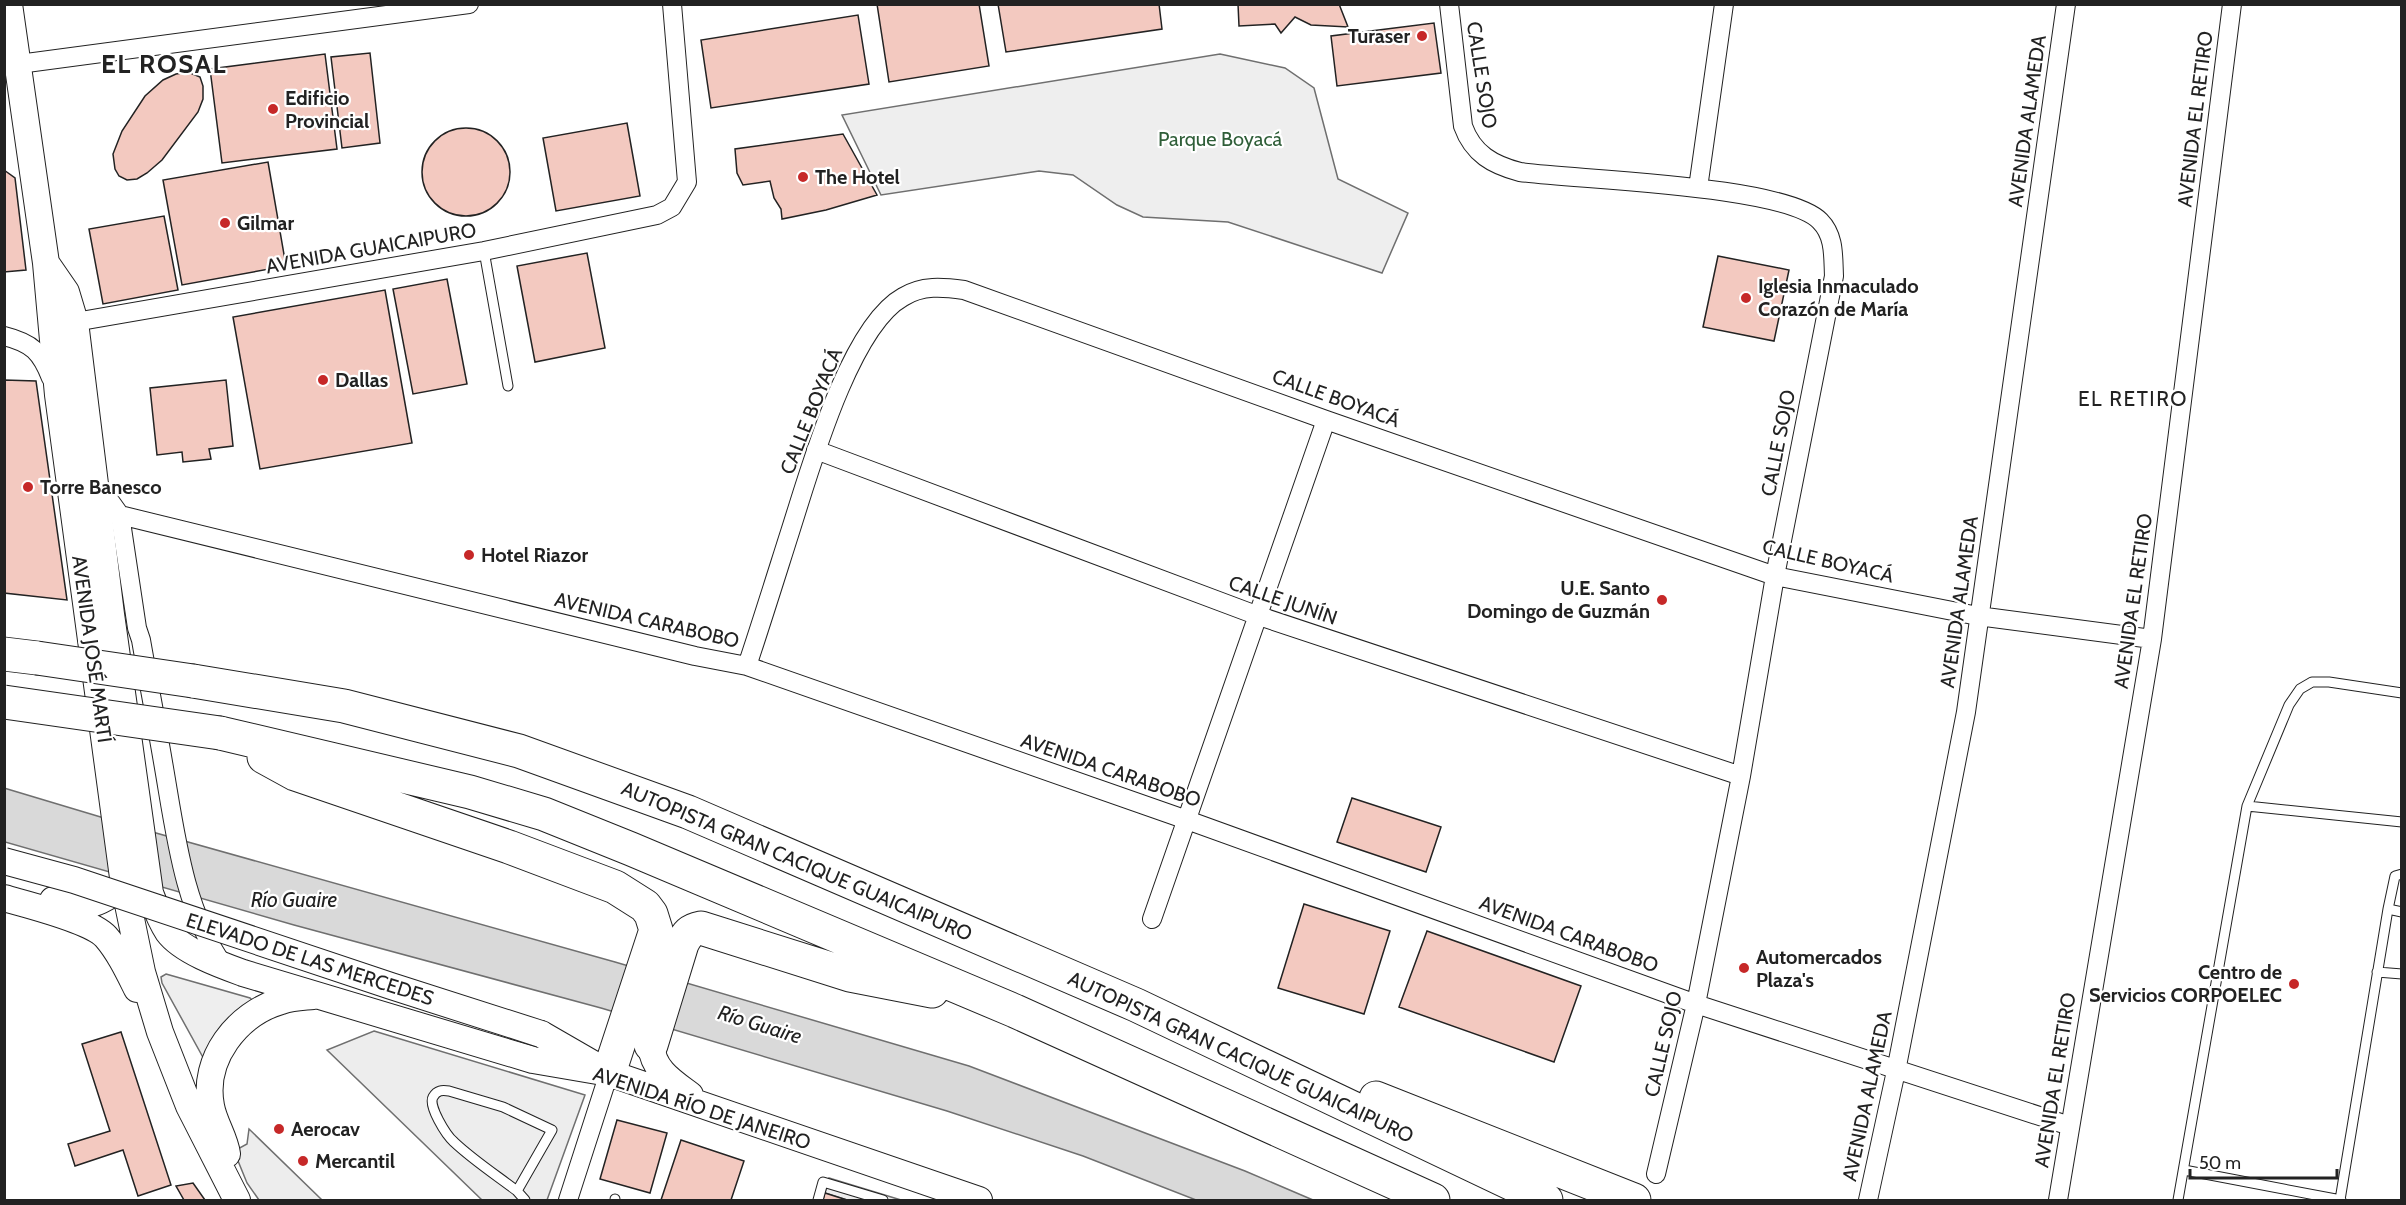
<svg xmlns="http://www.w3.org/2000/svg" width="2406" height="1205" viewBox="0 0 2406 1205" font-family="Cabin,sans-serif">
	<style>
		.green { fill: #eee; stroke: #6f6f6f; stroke-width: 1.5 }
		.parking { fill: #ededed; stroke: #6f6f6f; stroke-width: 1.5 }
		.water { fill: #d9d9d9; stroke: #6f6f6f; stroke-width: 1.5 }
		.building { fill: #f3c9c0; stroke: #222; stroke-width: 1.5 }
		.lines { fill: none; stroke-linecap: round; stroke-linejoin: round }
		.lane-casing { stroke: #222; stroke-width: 11 }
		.street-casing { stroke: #222; stroke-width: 20 }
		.secondary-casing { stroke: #222; stroke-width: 28 }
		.highway-casing { stroke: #222; stroke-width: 35 }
		.lane { stroke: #fff; stroke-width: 9 }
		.street { stroke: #fff; stroke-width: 18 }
		.secondary { stroke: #fff; stroke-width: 26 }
		.highway { stroke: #fff; stroke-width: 33 }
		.secondary-bridge-casing { stroke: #222; stroke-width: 28; stroke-linecap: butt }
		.highway-bridge-casing { stroke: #222; stroke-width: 35; stroke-linecap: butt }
		.secondary-bridge { stroke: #fff; stroke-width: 26 }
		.highway-bridge { stroke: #fff; stroke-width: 33 }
		.poi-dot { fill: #c62828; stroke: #fff; stroke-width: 2 }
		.labels { text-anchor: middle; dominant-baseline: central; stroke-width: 4.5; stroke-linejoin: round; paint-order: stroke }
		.poi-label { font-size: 20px; font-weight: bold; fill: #222; stroke: #fff; text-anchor: start }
		.street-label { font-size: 20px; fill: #222; stroke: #fff }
		.park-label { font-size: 20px; fill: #2f5e38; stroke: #fff }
		.neighbourhood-label { font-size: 21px; letter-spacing: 1.5px; fill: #222; stroke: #fff }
		.water-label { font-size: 21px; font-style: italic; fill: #222; stroke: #fff }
		.district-label { font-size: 26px; font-weight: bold; letter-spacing: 1.5px; fill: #222; stroke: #fff }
	</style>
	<rect width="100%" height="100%" fill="#fff"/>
	<path class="green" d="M1220,54L1285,68L1314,88L1338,179L1408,213L1382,273L1228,222L1143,217L1117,205L1073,175L1039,171L881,195L842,115Z
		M166,974L250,998L254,1002L205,1061L162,983L161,977Z"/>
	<path class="parking" d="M374,1031L585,1095L547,1200H482L327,1050Z
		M249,1129L322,1200H259L247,1183L234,1151L247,1144Z
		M829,1178L901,1200H847L825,1193Z"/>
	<path class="water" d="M4,788L124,824L615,962L969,1066L1245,1171L1313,1200H1196L1083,1156L947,1111L601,1008L294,925L5,842Z"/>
	<path class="building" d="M877,4H979L989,66L889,82Z
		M998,4H1159L1162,29L1006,52Z
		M1238,4H1339L1348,27L1311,25L1295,17L1281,33L1275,24L1239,26Z
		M858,15L869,84L711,108L701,40Z
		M1434,23L1441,73L1337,86L1331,36Z
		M370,53L380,143L342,148L331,57Z
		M325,54L337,149L222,163L210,69Z
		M188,72L200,77L203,86V99L198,112L162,160L147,173L137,179L127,180L119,176L115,169L113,154L122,131L145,96L163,80L176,74Z
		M627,123L640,196L556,211L543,138Z
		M422 172a44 44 0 1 1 88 0a44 44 0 1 1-88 0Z
		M843,134L877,195L826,210L782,219L781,209L774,198L770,181L743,185L737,173L735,149Z
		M268,162L286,266L182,285L163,180Z
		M4,170L15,178L26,270L4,272Z
		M164,216L178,290L103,304L89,229Z
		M587,253L605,348L535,362L517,266Z
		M1718,256L1789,270L1774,341L1703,327Z
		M447,279L467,384L413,394L393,289Z
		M385,290L412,443L260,469L233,317Z
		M4,380L36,381L67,600L4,593Z
		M226,380L233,446L209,449L211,459L183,462L182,452L157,455L150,388Z
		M1352,798L1441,827L1426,872L1337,842Z
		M1304,904L1390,931L1364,1014L1278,988Z
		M1427,931L1581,986L1554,1062L1399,1007Z
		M121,1032L171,1185L138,1196L123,1150L75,1166L68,1144L110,1131L82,1044Z
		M617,1120L667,1133L650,1193L600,1179Z
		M681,1140L744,1161L731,1200H661Z
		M193,1183L205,1200H184L176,1186Z
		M825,1193L847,1200H823Z"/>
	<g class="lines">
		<g class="lane-casing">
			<path id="lane" d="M484,251L508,386
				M2247,806L2402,822
				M2388,909L2402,912
				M2377,972L2402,974
				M2184,1170L2341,1200
				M517,1191L552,1130L503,1107L449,1091C442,1090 437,1090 433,1097C428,1106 446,1135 454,1142C473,1160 496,1175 517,1191L525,1200
				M615,1200V1199
				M818,1200L823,1182L883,1200
				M2178,1200L2247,806L2289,705L2300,689L2312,682H2329L2402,693
				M2340,1200L2388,909L2395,876L2402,874"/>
		</g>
		<g class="street-casing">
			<path id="street" d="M1449,4L1463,126C1473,154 1493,165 1520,172C1578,180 1785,185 1820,221C1835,236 1833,257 1834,276L1775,576L1741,776L1696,1004L1656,1174
				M4,66L469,4
				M1698,188L1724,4
				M75,322L484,251L657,215L672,207L687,182L672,4
				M4,336C32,343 41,352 51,378
				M816,450L1256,615L1741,776
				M97,483L120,515L137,628L141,640C148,680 156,721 163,762C175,830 183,909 224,966
				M120,515L695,656L747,666L1187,820L1696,1004L2070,1126
				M747,666C762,621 776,576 790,532C809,473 849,327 903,297C922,285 943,287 964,290L1326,420L1775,576L1978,616L2152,639
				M1152,919L1326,420
				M568,1200L609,1073
				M1868,1200L1896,1071L1966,712L2066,4
				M2058,1200L2152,639L2232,4"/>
		</g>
		<g class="secondary-casing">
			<path id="secondary" d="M9,4L46,263L58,395L124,885L142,972L160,1032L189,1106L237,1200
				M46,263L66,292L75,322L111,614L150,893C155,906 160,920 168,932C182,951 221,965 243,973L533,1060L609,1073L979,1200
				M4,898C28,905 91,920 106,937C119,952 128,971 137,989
				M53,900C85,910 99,905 124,885
				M541,1034L593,1064
				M651,1045C653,1070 671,1081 690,1095
				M227,1154C225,1138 214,1123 211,1106C202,1059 237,1014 281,1001C292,997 303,997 313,996"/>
		</g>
		<g class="highway-casing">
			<path id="highway" d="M4,654L37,658
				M193,681L344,706L519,751L688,812L1136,1005L1546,1200
				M220,733L470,792L544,814L631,849L1015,1011L1433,1200
				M264,757L295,774L509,847L615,887L645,906L651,914L656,930L609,1073
				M651,1045L682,944C687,934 690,930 701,928L850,975L932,991
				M1376,1098L1634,1200"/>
		</g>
		<use href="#lane" class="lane"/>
		<use href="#street" class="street"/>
		<use href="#secondary" class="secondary"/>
		<use href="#highway" class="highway"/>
		<g class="secondary-bridge-casing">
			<path id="secondary-bridge" d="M4,861L74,880L391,986L541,1034"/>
		</g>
		<g class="highway-bridge-casing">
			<path id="highway-bridge" d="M37,658L193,681
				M4,702L220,733"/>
		</g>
		<use href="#secondary-bridge" class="secondary-bridge"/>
		<use href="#highway-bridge" class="highway-bridge"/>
	</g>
	<g class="poi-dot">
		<circle cx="1422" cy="36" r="6"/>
		<circle cx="273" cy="109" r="6"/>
		<circle cx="803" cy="177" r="6"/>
		<circle cx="225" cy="223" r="6"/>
		<circle cx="1746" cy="298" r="6"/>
		<circle cx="323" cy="380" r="6"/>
		<circle cx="28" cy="487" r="6"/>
		<circle cx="469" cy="555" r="6"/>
		<circle cx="1662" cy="600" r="6"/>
		<circle cx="1744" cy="968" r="6"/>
		<circle cx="2294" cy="984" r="6"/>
		<circle cx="279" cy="1129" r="6"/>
		<circle cx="303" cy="1161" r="6"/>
	</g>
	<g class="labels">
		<g class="poi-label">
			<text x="1410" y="36" text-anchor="end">Turaser</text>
			<text x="285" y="98">Edificio<tspan x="285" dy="23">Provincial</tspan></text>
			<text x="815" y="177">The Hotel</text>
			<text x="237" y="223">Gilmar</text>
			<text x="1758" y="286">Iglesia Inmaculado<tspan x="1758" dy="23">Corazón de María</tspan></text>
			<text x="335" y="380">Dallas</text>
			<text x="40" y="487">Torre Banesco</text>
			<text x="481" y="555">Hotel Riazor</text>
			<text x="1650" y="588" text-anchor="end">U.E. Santo<tspan x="1650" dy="23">Domingo de Guzmán</tspan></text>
			<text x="1756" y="957">Automercados<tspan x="1756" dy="23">Plaza's</tspan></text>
			<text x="2282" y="972" text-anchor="end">Centro de<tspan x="2282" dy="23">Servicios CORPOELEC</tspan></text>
			<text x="291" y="1129">Aerocav</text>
			<text x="315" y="1161">Mercantil</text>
		</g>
		<g class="street-label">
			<text transform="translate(1482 75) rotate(81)">CALLE SOJO</text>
			<text transform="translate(2195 119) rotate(-83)">AVENIDA EL RETIRO</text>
			<text transform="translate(2027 121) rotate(-82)">AVENIDA ALAMEDA</text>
			<text transform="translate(371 248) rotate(-10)">AVENIDA GUAICAIPURO</text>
			<text transform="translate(1336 398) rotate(20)">CALLE BOYACÁ</text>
			<text transform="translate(811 411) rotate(-68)">CALLE BOYACÁ</text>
			<text transform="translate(1778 443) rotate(-79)">CALLE SOJO</text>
			<text transform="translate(1828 561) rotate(13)">CALLE BOYACÁ</text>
			<text transform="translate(1283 600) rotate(19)">CALLE JUNÍN</text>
			<text transform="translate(2133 601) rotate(-82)">AVENIDA EL RETIRO</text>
			<text transform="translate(1959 602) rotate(-82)">AVENIDA ALAMEDA</text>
			<text transform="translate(647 620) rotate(13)">AVENIDA CARABOBO</text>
			<text transform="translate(92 649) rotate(82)">AVENIDA JOSÉ MARTÍ</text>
			<text transform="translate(1111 770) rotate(19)">AVENIDA CARABOBO</text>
			<text transform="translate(797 861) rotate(23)">AUTOPISTA GRAN CACIQUE GUAICAIPURO</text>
			<text transform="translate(1569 934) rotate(20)">AVENIDA CARABOBO</text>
			<text transform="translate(310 959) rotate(18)">ELEVADO DE LAS MERCEDES</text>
			<text transform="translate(1663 1044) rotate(-77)">CALLE SOJO</text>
			<text transform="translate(1241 1057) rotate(25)">AUTOPISTA GRAN CACIQUE GUAICAIPURO</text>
			<text transform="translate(2055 1080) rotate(-81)">AVENIDA EL RETIRO</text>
			<text transform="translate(1867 1096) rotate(-78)">AVENIDA ALAMEDA</text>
			<text transform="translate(702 1108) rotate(18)">AVENIDA RÍO DE JANEIRO</text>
		</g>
		<g class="park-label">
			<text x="1220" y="139">Parque Boyacá</text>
		</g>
		<g class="neighbourhood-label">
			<text x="2133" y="398">EL RETIRO</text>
		</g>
		<g class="water-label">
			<text x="294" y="899">Río Guaire</text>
			<text transform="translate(760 1024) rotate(17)">Río Guaire</text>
		</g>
		<g class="district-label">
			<text x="164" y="64">EL ROSAL</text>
		</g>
	</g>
	<rect width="2406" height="1205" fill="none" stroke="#222222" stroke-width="12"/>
	<path d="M2190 1169v9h147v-9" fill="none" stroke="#222222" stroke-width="3"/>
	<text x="2199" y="1169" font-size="18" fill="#222222" stroke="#ffffff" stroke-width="4.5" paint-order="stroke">50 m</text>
</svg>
